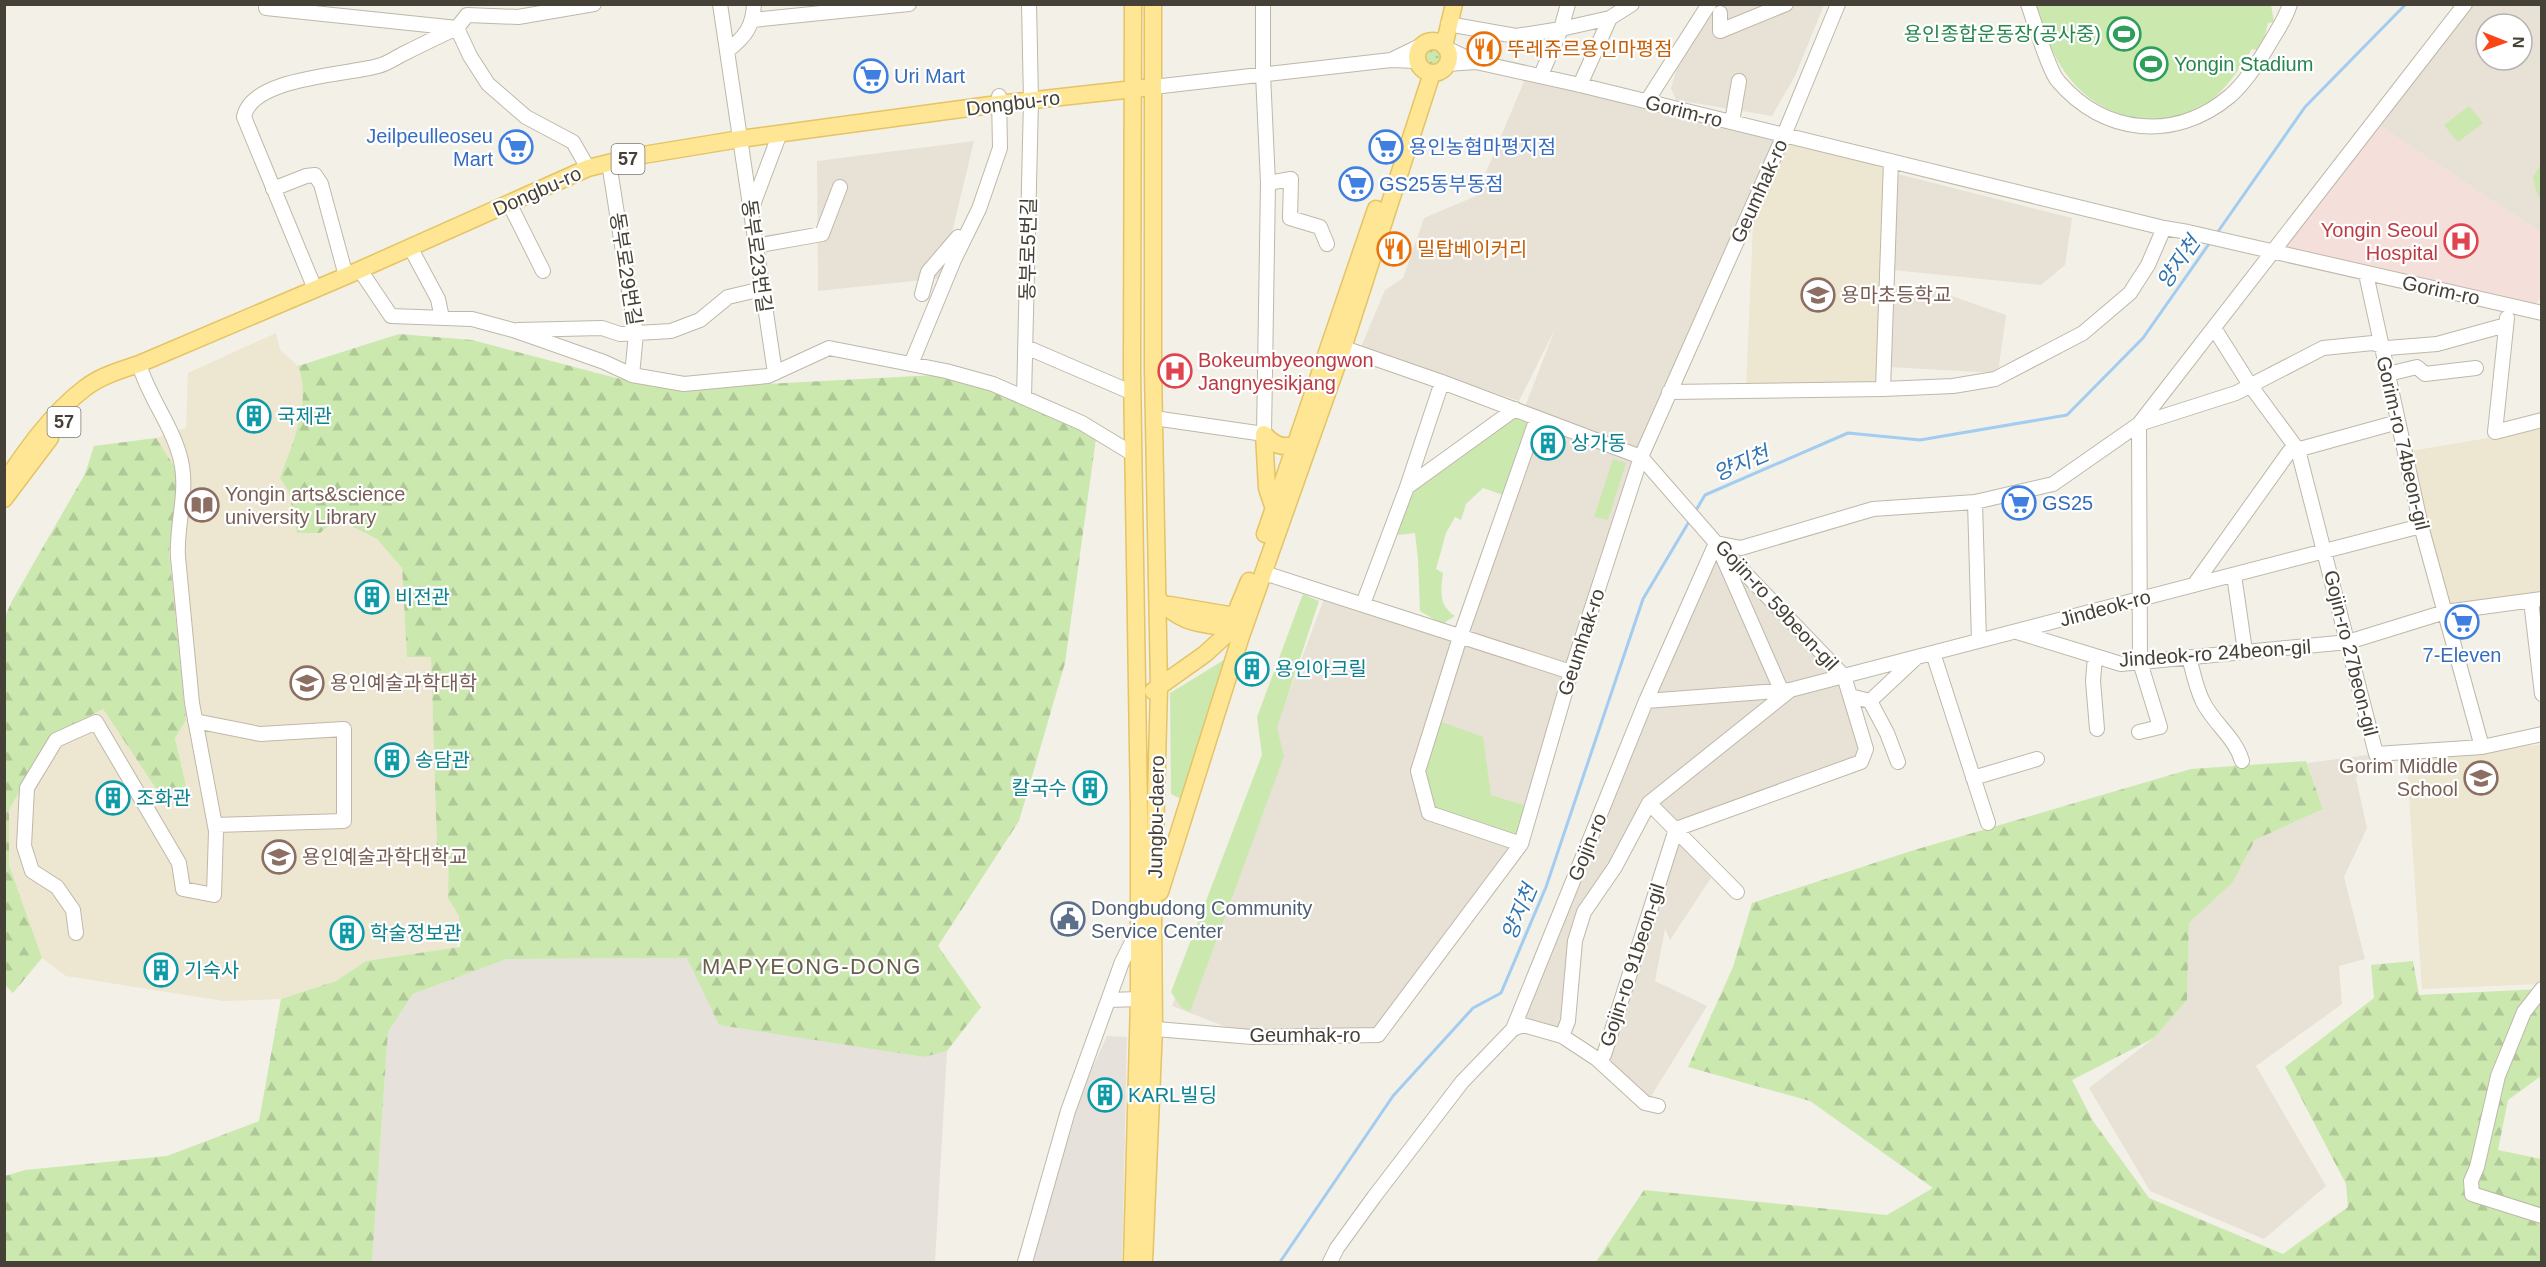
<svg xmlns="http://www.w3.org/2000/svg" width="2546" height="1267" viewBox="0 0 2546 1267" font-family="Arial,'Noto Sans KR',sans-serif">
	<style>
		.residential { fill: #e7e2d5; fill-rule: evenodd }
		.industrial { fill: #e6e1db }
		.education { fill: #ede6d0 }
		.medical { fill: #f4dfda }
		.grass { fill: url(#grass-dots) }
		.forest { fill: url(#forest-firs) }
		.green { fill: #cbe8af }
		.lines { fill: none; stroke-linecap: round; stroke-linejoin: round }
		.stream { stroke: #a2ccf0; stroke-width: 3 }
		.minor-casing { stroke: #bfb8a9; stroke-width: 16 }
		.major-casing { stroke: #e4c464; stroke-width: 19 }
		.minor { stroke: #fff; stroke-width: 14 }
		.major { stroke: #fee695; stroke-width: 16 }
		.labels { text-anchor: middle; dominant-baseline: central; stroke-width: 4.5; stroke-linejoin: round; paint-order: stroke }
		.shield { fill: #fff; stroke: #7e7a72; stroke-width: 1.5 }
		.shield-label { font-size: 18px; font-weight: bold; fill: #464136 }
		.leisure-label { font-size: 20px; fill: #27864d; stroke: #fff; text-anchor: end }
		.food-label { font-size: 20px; fill: #c56008; stroke: #fff; text-anchor: start }
		.shop-label { font-size: 20px; fill: #366cbe; stroke: #fff; text-anchor: start }
		.street-label { font-size: 20px; fill: #464136; stroke: #fff }
		.health-label { font-size: 20px; fill: #be3a42; stroke: #fff; text-anchor: end }
		.education-label { font-size: 20px; fill: #785e54; stroke: #fff; text-anchor: start }
		.culture-label { font-size: 20px; fill: #0d838f; stroke: #fff; text-anchor: start }
		.service-label { font-size: 20px; fill: #4e5e75; stroke: #fff; text-anchor: start }
		.water-label { font-size: 21px; font-style: italic; fill: #2e74b3; stroke: #fff }
		.quarter-label { font-size: 22px; letter-spacing: 1.5px; fill: #695f4d; stroke: #fff }
	</style>
	<defs>
		<pattern id="grass-dots" width="8" height="8" patternUnits="userSpaceOnUse" patternTransform="scale(1.5)"><rect width="8" height="8" fill="#cbe8af"/><path d="M2 2h.1M6 6h.1" fill="none" stroke="#b0c897" stroke-width="1.8" stroke-linecap="round"/></pattern>
		<pattern id="forest-firs" width="22" height="20" patternUnits="userSpaceOnUse" patternTransform="scale(1.5)"><rect width="22" height="20" fill="#cbe8af"/><path d="M5 1l3.5 6h-7zM16 11l3.5 6h-7z" fill="#b0c897"/></pattern>
	</defs>
	<rect width="100%" height="100%" fill="#f3f0e7"/>
	<path class="residential" d="M1719,5H1824L1795,76L1772,116L1676,100L1671,88L1681,55Z
		M2465,5H2541V233L2374,122ZM2486,24H2522V60H2486Z
		M1528,72L1784,135L1641,457L1531,807L1491,795L1434,719L1521,844L1378,1035L1252,1037L1172,1006L1325,596L1460,637L1537,418L1523,412L1555,329L1519,401L1361,347L1385,290L1403,278L1424,218L1476,196Z
		M974,141L941,278L818,291L817,161Z
		M1898,174L2072,218L2065,265L2041,285L1893,270Z
		M1891,288H1929L2006,315L1998,373L1888,367Z
		M1712,553L1779,690L1649,698Z
		M1724,557L1842,675L1781,690Z
		M1843,678L1864,749L1860,762L1678,827L1651,803L1790,691Z
		M1780,694L1648,803L1584,912L1568,1020L1555,1029L1510,1021L1645,702Z
		M2376,754L2356,778L2367,828L2344,877L2365,959L2339,966L2342,1004L2256,1066L2326,1186L2264,1239L2150,1191L2089,1088L2154,1038L2187,1000L2189,923L2233,882L2255,840L2323,809L2307,763Z
		M1679,834L1711,878L1670,940L1665,929L1655,981L1707,1006L1648,1101L1606,1063Z"/>
	<path class="industrial" d="M688,958L904,1054L924,1057L947,1051L935,1262H372L388,1032L413,994L507,959Z
		M1107,1036L1127,1037L1122,1262H1030L1072,1112Z"/>
	<path class="education" d="M1784,135L1891,161L1883,389L1746,390L1754,202Z
		M276,333L280,350L298,366L304,381L300,421L280,478L289,492L297,533H320L336,519L377,539L402,568L407,657H431L437,847L449,849L448,898L459,916L457,948L366,961L336,981L281,999L224,1001L66,976L42,958L9,865V810L51,736L103,709L161,796L187,790L175,738L186,720L169,552L177,483L174,466L156,438L186,428L188,373Z
		M2541,429V599L2445,612L2405,452Z
		M2541,745V984L2422,989L2406,752Z"/>
	<path class="medical" d="M2374,122L2541,233V297L2531,310L2274,252Z"/>
	<path class="grass" d="M1423 57a9 9 0 1 1 18 0a9 9 0 1 1-18 0Z"/>
	<path class="forest" d="M399,334L472,340L616,378L691,388L954,374L1097,431L1065,663L1019,821L938,946L981,1007L947,1051L924,1057L719,1025L687,958L507,959L413,994L388,1032L372,1262H5V1176L25,1170L167,1156L259,1121L281,999L336,981L366,961L460,947L459,916L448,898L449,849L437,848L431,657H407L402,568L377,539L337,519L320,533H297L289,492L280,478C292,443 312,403 298,366Z
		M156,438L174,466L177,483L169,552L186,720L175,738L187,790L161,796L103,709L51,736L9,810V865L42,958L13,993L4,984V619L12,601L85,474L94,446Z
		M2306,761L2323,809L2255,840L2233,882L2189,923L2187,1000L2154,1038L2072,1080L2093,1121L2149,1198L2283,1254L2348,1207L2346,1184L2285,1067L2374,998L2371,965L2413,961L2419,995L2541,989V1076L2508,1100L2498,1150L2541,1159V1262H1596L1644,1190L1887,1215L1933,1188L1810,1101L1688,1067L1733,967L1752,903L1911,851L2191,769Z"/>
	<path class="green" d="M2035,5H2271L2274,22L2268,23L2261,51L2252,49C2241,66 2231,82 2216,96C2211,101 2203,104 2196,108C2151,132 2097,116 2067,75C2051,54 2044,29 2035,5Z
		M2469,106L2483,123L2458,142L2444,125Z
		M2541,164V200L2536,191L2533,177Z
		M1515,409L1537,418L1509,497L1483,488L1466,504L1461,520L1455,517L1446,533L1436,569L1443,573C1441,591 1438,605 1455,616L1442,624L1420,611L1418,559L1415,533L1389,536L1407,487Z
		M1613,459L1626,463L1608,520L1594,517Z
		M1303,594L1319,601L1277,728L1284,756L1190,1012L1181,1007L1171,992L1262,755L1257,717Z
		M1229,657L1181,799L1171,794L1170,693Z
		M1434,719L1483,737L1491,795L1531,807L1521,844L1429,813L1418,771Z"/>
	<g class="lines">
		<path class="stream" d="M2217,233L2305,107L2406,4
			M1695,512L1705,495L1848,433L1920,440L2067,415L2143,338L2211,241
			M1280,1262L1393,1096L1473,1008L1501,993L1546,887L1643,599L1690,520"/>
		<g class="minor-casing">
			<path id="minor" d="M720,4L775,373
				M2028,4C2034,21 2049,71 2058,81C2104,135 2175,142 2230,96C2246,82 2260,60 2271,41C2278,29 2286,18 2290,4
				M266,8L457,28L467,15L518,17L594,4
				M1720,13V31L1786,4
				M753,20L909,4
				M1448,24L1516,36L1561,29L1610,18
				M1446,48L1476,62L1447,64
				M727,51C745,37 753,27 754,4
				M1417,61L1391,60L1420,46
				M1476,62L1580,85L2164,228L2188,232L2542,313
				M1541,75L1561,29L1568,4
				M1580,85L1610,18L1632,4
				M1153,87L1391,60
				M1647,101L1709,4
				M1732,122L1739,81
				M609,163L636,334L632,375
				M1268,183L1291,179L1290,218L1320,227L1327,244
				M273,189L306,176L315,175L321,184L346,276
				M509,203L543,271
				M751,210L780,133
				M755,246L822,234L840,187
				M410,247L438,299L442,318
				M360,270L391,316L472,319L513,330L604,362L632,375L684,384L768,376L829,348L946,371L993,384L1082,423L1133,454
				M2366,274L2421,526L2482,747
				M315,289L244,117C251,77 347,75 378,66C387,64 395,58 403,54C421,45 439,36 457,28L470,56L488,84L526,117L573,142L588,168
				M922,294L928,272L958,237
				M2507,318L2495,432L2542,420
				M2214,328L2250,385L2298,450L2376,754L2482,747L2542,734
				M518,330L602,328L620,334L671,331L700,320L728,297L762,289
				M1333,344L1442,382L1641,457L1716,543L1844,676L1866,749L1861,762L1676,829L1604,1055L1597,1059L1562,1036
				M1026,347L1133,393
				M911,364L954,260L979,209L1000,148L999,96
				M2388,374L2417,367L2425,374L2476,368
				M1442,382L1407,487L1515,409
				M1883,389L1953,386L1995,379L2083,333L2130,293L2148,265L2164,228
				M1669,392L1883,389L1891,161
				M1024,398L1031,100L1029,4
				M1154,418L1264,434L1268,183L1263,74V4
				M1975,502L1979,641
				M1716,543L1741,548L1873,509L1975,502L2053,484L2139,424L2465,4
				M1721,553L1782,692
				M1264,573L1571,672
				M2234,575L2245,651
				M2194,585L2289,452L2398,422
				M2531,601L2542,694
				M1363,604L1407,487
				M2017,632L2121,664L2348,642L2445,612L2542,599
				M1933,653L1988,823
				M2095,656L2093,681L2097,729
				M2189,657C2193,672 2196,688 2203,702C2214,724 2235,737 2242,761
				M1850,696L1870,701L1916,658
				M1646,701L1790,690L2421,526
				M1870,701L1887,733L1898,762
				M195,721L260,734L344,729V821L215,825
				M2139,732L2160,727L2140,662L2139,424L2236,393L2323,348L2373,343L2387,348L2437,344L2506,325
				M1973,778L2037,759
				M1649,803L1737,892
				M1521,844L1429,813L1418,771L1460,637L1537,418
				M76,933L73,910L57,887L32,871L24,846L27,788L56,740L96,722L179,863L183,889L214,895L216,831L192,703L178,557C176,527 187,496 182,466C176,430 149,399 139,364
				M2542,989L2524,1012L2498,1076L2477,1167L2471,1181L2472,1194L2542,1216
				M1109,1000L1139,999
				M1144,1028L1252,1037L1378,1035L1521,844L1571,672L1641,457L1784,135L1838,4
				M1513,1029L1523,1025L1562,1036L1568,1021L1575,941L1584,912L1615,867L1649,803L1789,691
				M1597,1059L1645,1103L1658,1106
				M1025,1262L1068,1111L1122,962L1138,930
				M1330,1262L1337,1248L1374,1197L1462,1082L1513,1029L1646,701L1716,543"/>
		</g>
		<g class="major-casing">
			<path id="major" d="M1417 57a16 16 0 1 1 32 0a16 16 0 1 1-32 0Z
				M1444,46L1454,4
				M4,483C27,449 52,413 85,388C100,376 121,370 139,364L346,276L588,168L637,156L740,139L998,104L1143,88
				M4,499L50,438
				M1274,509L1267,488L1264,434C1274,445 1281,448 1296,445
				M1265,534L1376,209
				M1158,599C1182,624 1197,623 1229,628
				M1170,605L1235,616
				M1153,691L1205,654L1227,634L1249,581
				M1160,892L1241,636L1343,348L1432,73
				M1132,1262L1139,999V811L1132,371L1133,4
				M1144,1262L1154,1028L1153,913L1159,687L1153,370V4"/>
		</g>
		<use href="#minor" class="minor"/>
		<use href="#major" class="major"/>
	</g>
	<defs>
		<g id="stadium-ring" transform="scale(1.725)"><circle r="9.5" fill="#fff" stroke="#2e9e5b" stroke-width="1.5"/><path d="M0-5a6.5 5 0 1 0 0 10a6.5 5 0 1 0 0-10ZM-3.5-1.8h7v3.6h-7Z" fill="#2e9e5b"/></g>
		<g id="restaurant-ring" transform="scale(1.725)"><circle r="9.5" fill="#fff" stroke="#e8710a" stroke-width="1.5"/><path d="M-5-6h1v4h1v-4h1v4h1v-4h1v5L-1.5 .5V6h-2V.5L-5-1ZM5-6V6H3V1.5H1.5Q1.5-4 5-6Z" fill="#e8710a"/></g>
		<g id="supermarket-ring" transform="scale(1.725)"><circle r="9.5" fill="#fff" stroke="#3f7fe0" stroke-width="1.5"/><path d="M-6-5.5h2.5l.6 2H6L4.5 2H-2.5L-4.4-4H-6ZM-1.5 3.2a1.3 1.3 0 1 0 .1 0ZM3 3.2a1.3 1.3 0 1 0 .1 0Z" fill="#3f7fe0"/></g>
		<g id="hospital-ring" transform="scale(1.725)"><circle r="9.5" fill="#fff" stroke="#e0444e" stroke-width="1.5"/><path d="M-5-5h3v3.5h4V-5h3V5h-3V1.5h-4V5h-3Z" fill="#e0444e"/></g>
		<g id="school-ring" transform="scale(1.725)"><circle r="9.5" fill="#fff" stroke="#8d6e63" stroke-width="1.5"/><path d="M0-5L7-2L0 1L-7-2ZM-4 1L0 2.5L4 1V4Q0 6-4 4Z" fill="#8d6e63"/></g>
		<g id="building-ring" transform="scale(1.725)"><circle r="9.5" fill="#fff" stroke="#0f9aa8" stroke-width="1.5"/><path d="M-4-6H4V6H1V3H-1V6H-4ZM-2.5-4.3h1.7v1.8h-1.7ZM.8-4.3h1.7v1.8H.8ZM-2.5-1h1.7V.8h-1.7ZM.8-1h1.7V.8H.8Z" fill="#0f9aa8"/></g>
		<g id="library-ring" transform="scale(1.725)"><circle r="9.5" fill="#fff" stroke="#8d6e63" stroke-width="1.5"/><path d="M-6-4Q-3-5.5-.7-3.5V5Q-3 3-6 4ZM6-4Q3-5.5 .7-3.5V5Q3 3 6 4Z" fill="#8d6e63"/></g>
		<g id="university-ring" transform="scale(1.725)"><circle r="9.5" fill="#fff" stroke="#8d6e63" stroke-width="1.5"/><path d="M0-5L7-2L0 1L-7-2ZM-4 1L0 2.5L4 1V4Q0 6-4 4Z" fill="#8d6e63"/></g>
		<g id="civic-ring" transform="scale(1.725)"><circle r="9.5" fill="#fff" stroke="#5c6f8a" stroke-width="1.5"/><path d="M-.6-6.5H3V-4.5H.6V-3L4-1V1h2V6H-6V1h2V-1L-.6-3ZM-1.2 2.5V6h2.4V2.5Z" fill="#5c6f8a"/></g>
	</defs>
	<g fill-rule="evenodd">
		<use href="#stadium-ring" x="2124" y="34"/>
		<use href="#restaurant-ring" x="1484" y="49"/>
		<use href="#stadium-ring" x="2151" y="64"/>
		<use href="#supermarket-ring" x="871" y="76"/>
		<use href="#supermarket-ring" x="516" y="147"/>
		<use href="#supermarket-ring" x="1386" y="147"/>
		<use href="#supermarket-ring" x="1356" y="184"/>
		<use href="#hospital-ring" x="2461" y="241"/>
		<use href="#restaurant-ring" x="1394" y="249"/>
		<use href="#school-ring" x="1818" y="295"/>
		<use href="#hospital-ring" x="1175" y="371"/>
		<use href="#building-ring" x="254" y="416"/>
		<use href="#building-ring" x="1548" y="443"/>
		<use href="#supermarket-ring" x="2019" y="503"/>
		<use href="#library-ring" x="202" y="505"/>
		<use href="#building-ring" x="372" y="597"/>
		<use href="#supermarket-ring" x="2462" y="622"/>
		<use href="#building-ring" x="1252" y="669"/>
		<use href="#university-ring" x="307" y="683"/>
		<use href="#building-ring" x="392" y="760"/>
		<use href="#school-ring" x="2481" y="778"/>
		<use href="#building-ring" x="1090" y="788"/>
		<use href="#building-ring" x="113" y="798"/>
		<use href="#school-ring" x="279" y="857"/>
		<use href="#civic-ring" x="1068" y="919"/>
		<use href="#building-ring" x="347" y="933"/>
		<use href="#building-ring" x="161" y="970"/>
		<use href="#building-ring" x="1105" y="1095"/>
	</g>
	<g class="labels">
		<g class="shield">
			<rect x="611.5" y="144" width="33" height="30" rx="4.5"/>
			<rect x="47.5" y="407" width="33" height="30" rx="4.5"/>
		</g>
		<g class="shield-label">
			<text x="628" y="159">57</text>
			<text x="64" y="422">57</text>
		</g>
		<g class="leisure-label">
			<text x="2101" y="34">용인종합운동장(공사중)</text>
			<text x="2174" y="64" text-anchor="start">Yongin Stadium</text>
		</g>
		<g class="food-label">
			<text x="1507" y="49">뚜레쥬르용인마평점</text>
			<text x="1417" y="249">밀탑베이커리</text>
		</g>
		<g class="shop-label">
			<text x="894" y="76">Uri Mart</text>
			<text x="493" y="136" text-anchor="end">Jeilpeulleoseu<tspan x="493" dy="23">Mart</tspan></text>
			<text x="1409" y="147">용인농협마평지점</text>
			<text x="1379" y="184">GS25동부동점</text>
			<text x="2042" y="503">GS25</text>
			<text x="2462" y="655" text-anchor="middle">7-Eleven</text>
		</g>
		<g class="street-label">
			<text transform="translate(1013 103) rotate(-7)">Dongbu-ro</text>
			<text transform="translate(1684 111) rotate(14)">Gorim-ro</text>
			<text transform="translate(537 191) rotate(-24)">Dongbu-ro</text>
			<text transform="translate(1759 191) rotate(-66)">Geumhak-ro</text>
			<text transform="translate(1028 249) rotate(-89)">동부로5번길</text>
			<text transform="translate(757 256) rotate(82)">동부로23번길</text>
			<text transform="translate(626 269) rotate(81)">동부로29번길</text>
			<text transform="translate(2441 290) rotate(12)">Gorim-ro</text>
			<text transform="translate(2403 443) rotate(77)">Gorim-ro 74beon-gil</text>
			<text transform="translate(1777 605) rotate(47)">Gojin-ro 59beon-gil</text>
			<text transform="translate(2105 608) rotate(-15)">Jindeok-ro</text>
			<text transform="translate(1581 642) rotate(-72)">Geumhak-ro</text>
			<text transform="translate(2215 653) rotate(-4)">Jindeok-ro 24beon-gil</text>
			<text transform="translate(2351 653) rotate(76)">Gojin-ro 27beon-gil</text>
			<text transform="translate(1156 817) rotate(-89)">Jungbu-daero</text>
			<text transform="translate(1587 847) rotate(-68)">Gojin-ro</text>
			<text transform="translate(1632 965) rotate(-72)">Gojin-ro 91beon-gil</text>
			<text x="1305" y="1035">Geumhak-ro</text>
		</g>
		<g class="health-label">
			<text x="2438" y="230">Yongin Seoul<tspan x="2438" dy="23">Hospital</tspan></text>
			<text x="1198" y="360" text-anchor="start">Bokeumbyeongwon<tspan x="1198" dy="23">Jangnyesikjang</tspan></text>
		</g>
		<g class="education-label">
			<text x="1841" y="295">용마초등학교</text>
			<text x="225" y="494">Yongin arts&amp;science<tspan x="225" dy="23">university Library</tspan></text>
			<text x="330" y="683">용인예술과학대학</text>
			<text x="2458" y="766" text-anchor="end">Gorim Middle<tspan x="2458" dy="23">School</tspan></text>
			<text x="302" y="857">용인예술과학대학교</text>
		</g>
		<g class="culture-label">
			<text x="277" y="416">국제관</text>
			<text x="1571" y="443">상가동</text>
			<text x="395" y="597">비전관</text>
			<text x="1275" y="669">용인아크릴</text>
			<text x="415" y="760">송담관</text>
			<text x="1067" y="788" text-anchor="end">칼국수</text>
			<text x="136" y="798">조화관</text>
			<text x="370" y="933">학술정보관</text>
			<text x="184" y="970">기숙사</text>
			<text x="1128" y="1095">KARL빌딩</text>
		</g>
		<g class="service-label">
			<text x="1091" y="908">Dongbudong Community<tspan x="1091" dy="23">Service Center</tspan></text>
		</g>
		<g class="water-label">
			<text transform="translate(2178 262) rotate(-55)">양지천</text>
			<text transform="translate(1741 463) rotate(-23)">양지천</text>
			<text transform="translate(1519 912) rotate(-67)">양지천</text>
		</g>
		<g class="quarter-label">
			<text x="812" y="966">MAPYEONG-DONG</text>
		</g>
	</g>
	<rect width="2546" height="1267" fill="none" stroke="#464136" stroke-width="12"/>
	<g transform="translate(2504 42) rotate(91)"><circle r="28" fill="#ffffff" stroke="#b5b3af" stroke-width="1.5"/>
	<path d="M0-4.5L10 22L0 15L-10 22Z" fill="#fa4516"/>
	<text y="-9" font-size="16" font-weight="bold" text-anchor="middle" fill="#464136">N</text>
	</g>
</svg>
